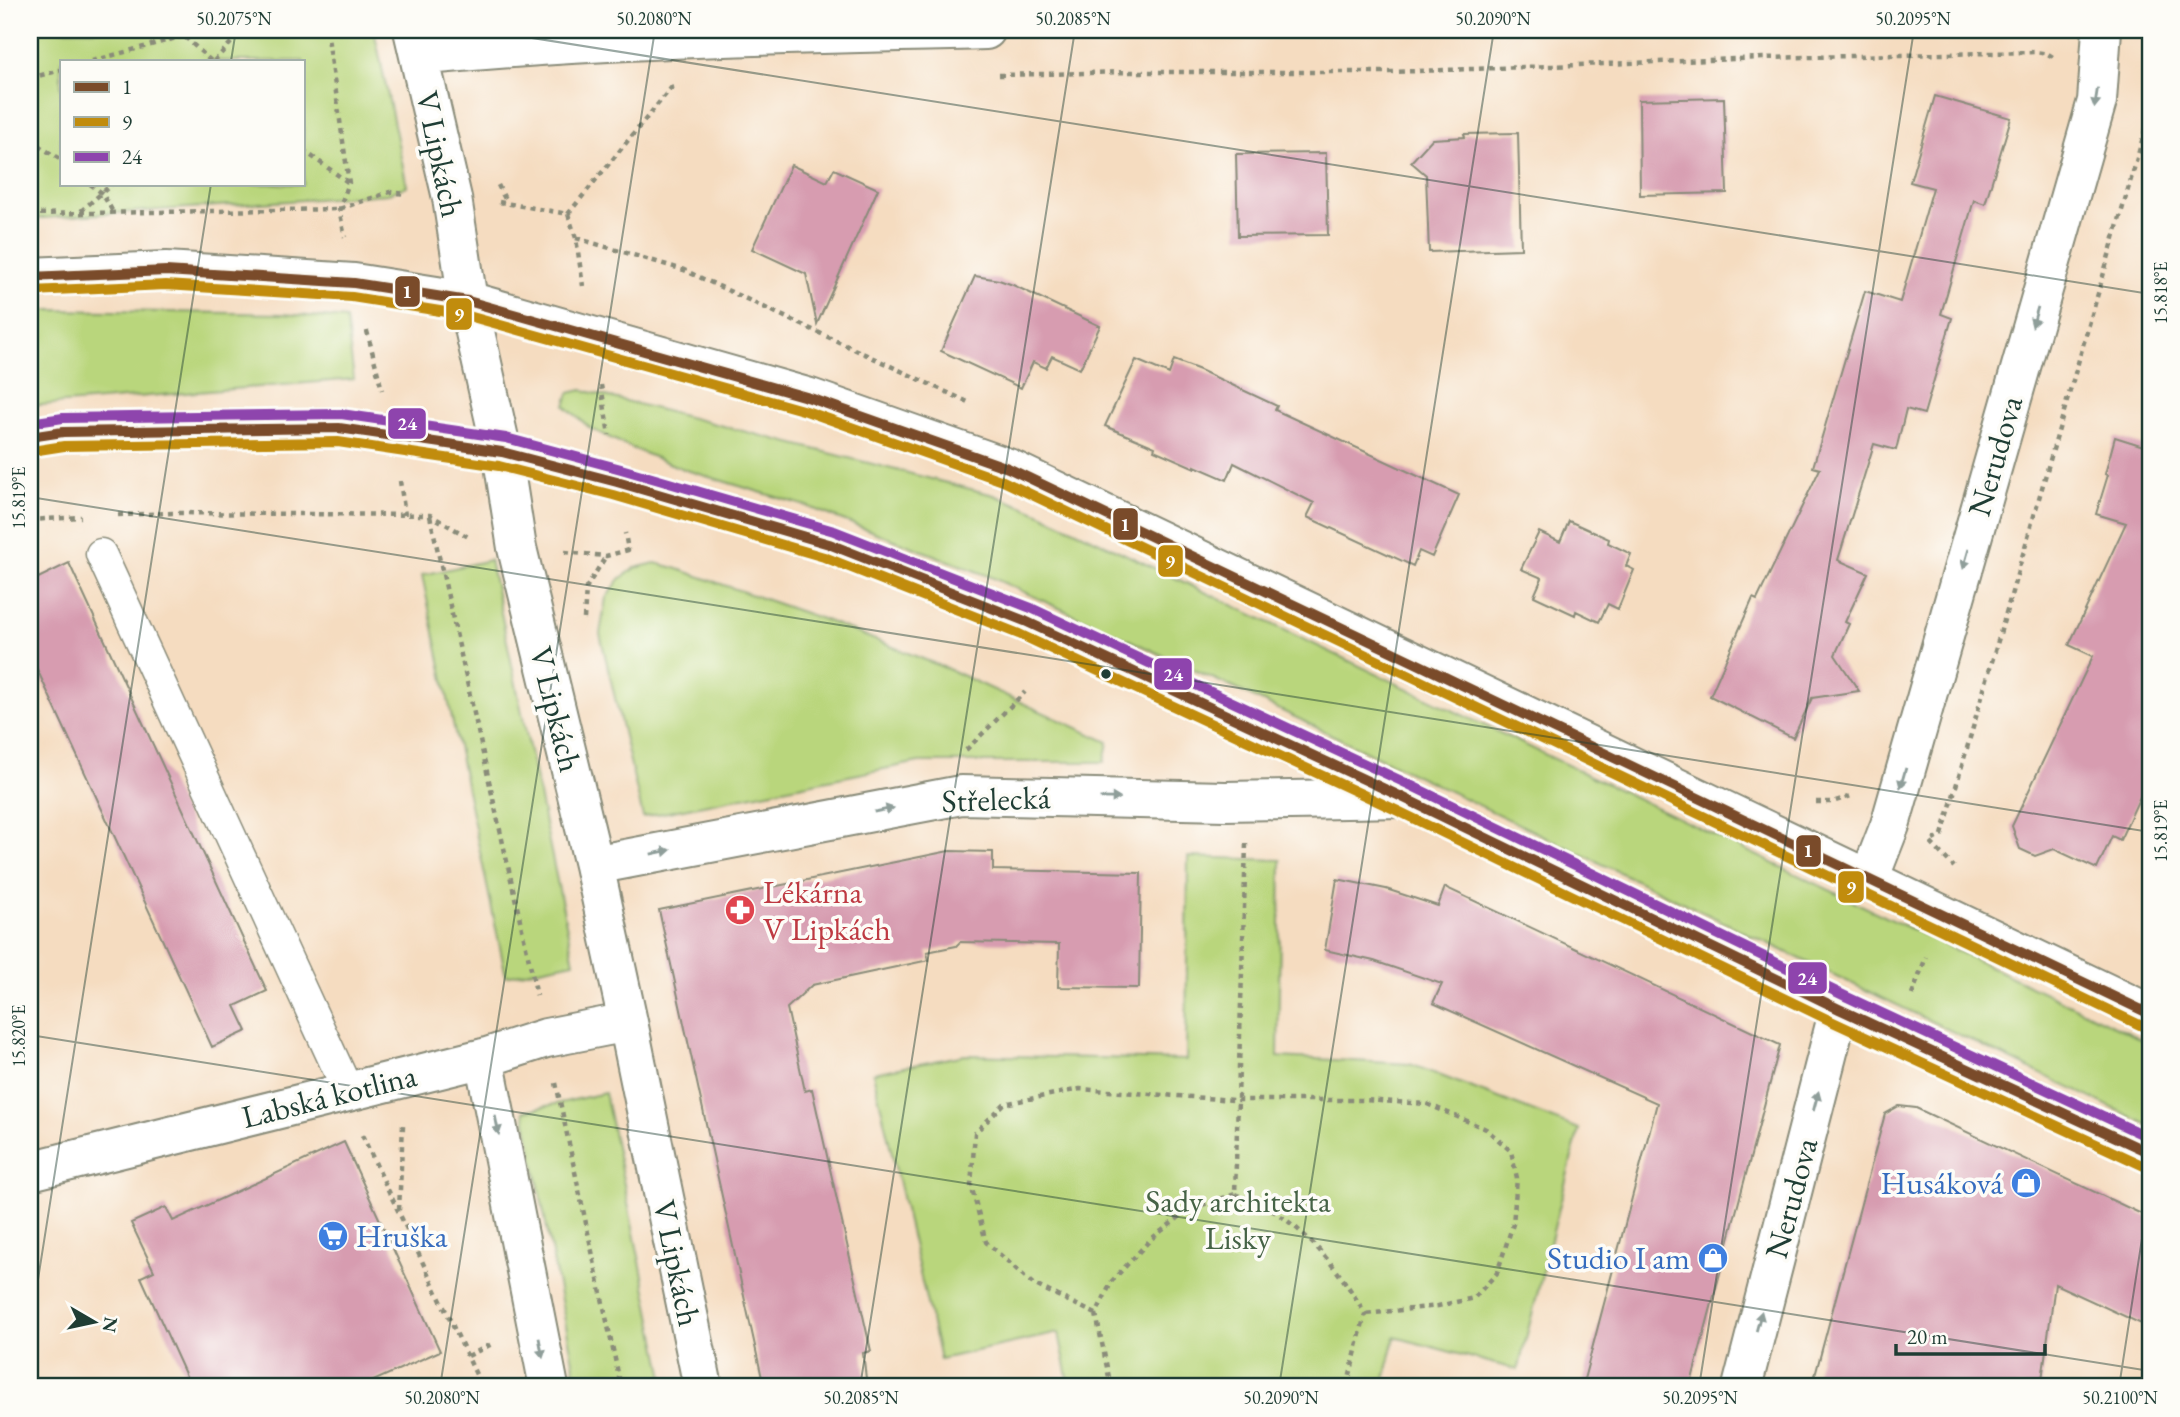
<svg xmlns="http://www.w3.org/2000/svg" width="2180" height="1417" viewBox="0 0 2180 1417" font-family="'EB Garamond',serif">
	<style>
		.green { fill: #b9d67c; stroke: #6c8a58; stroke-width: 2; fill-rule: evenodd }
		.building { fill: #d79cb0 }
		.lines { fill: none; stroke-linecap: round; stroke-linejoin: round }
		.service-casing { stroke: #8a8c7a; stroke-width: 33 }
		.minor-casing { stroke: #8a8c7a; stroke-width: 42 }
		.primary-casing { stroke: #8a8c7a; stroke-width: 42 }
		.path { stroke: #8a8c7a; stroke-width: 4.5; stroke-dasharray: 5 5; stroke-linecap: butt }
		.service { stroke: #fff; stroke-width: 30 }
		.minor { stroke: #fff; stroke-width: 38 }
		.primary { stroke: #fff; stroke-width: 38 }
		.bus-1-casing { stroke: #fdfcf7; stroke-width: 16 }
		.bus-2-casing { stroke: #fdfcf7; stroke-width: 16 }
		.bus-3-casing { stroke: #fdfcf7; stroke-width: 16 }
		.bus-1 { stroke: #7a4b2a; stroke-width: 10 }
		.bus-2 { stroke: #c18c0d; stroke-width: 10 }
		.bus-3 { stroke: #8e44ad; stroke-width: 10 }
		.oneway { fill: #8f9e9a }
		.ticks { fill: none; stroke: #1f3d34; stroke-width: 2; stroke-opacity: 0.45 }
		.bus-dot { fill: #1f3d34; stroke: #fdfcf7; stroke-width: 2.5 }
		.labels { text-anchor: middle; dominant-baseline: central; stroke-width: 7; stroke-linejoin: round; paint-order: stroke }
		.street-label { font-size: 32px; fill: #1f3d34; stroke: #fdfcf7 }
		.health-label { font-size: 32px; fill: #be3a42; stroke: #fdfcf7; text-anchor: start }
		.shop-label { font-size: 32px; fill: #366cbe; stroke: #fdfcf7; text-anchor: end }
		.park-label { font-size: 32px; fill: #466346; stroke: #fdfcf7 }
		.line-badge { stroke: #fdfcf7; stroke-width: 2.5 }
		.badge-label { font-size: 19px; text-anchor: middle; font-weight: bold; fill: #fff }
		.neatline { fill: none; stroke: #1f3d34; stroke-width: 2.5 }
		.ticks-label { font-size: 18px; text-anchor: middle; fill: #1f3d34 }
	</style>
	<rect width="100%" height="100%" fill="#fdfcf7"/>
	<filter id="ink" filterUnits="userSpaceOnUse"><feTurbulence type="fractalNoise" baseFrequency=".0143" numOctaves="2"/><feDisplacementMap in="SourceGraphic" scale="14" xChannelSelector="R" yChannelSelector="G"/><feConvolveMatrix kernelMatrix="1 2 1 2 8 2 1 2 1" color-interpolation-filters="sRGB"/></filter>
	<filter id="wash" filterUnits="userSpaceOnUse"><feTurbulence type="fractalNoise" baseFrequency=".00686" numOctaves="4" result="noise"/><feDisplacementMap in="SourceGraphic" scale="28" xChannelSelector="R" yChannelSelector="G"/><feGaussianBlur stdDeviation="1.57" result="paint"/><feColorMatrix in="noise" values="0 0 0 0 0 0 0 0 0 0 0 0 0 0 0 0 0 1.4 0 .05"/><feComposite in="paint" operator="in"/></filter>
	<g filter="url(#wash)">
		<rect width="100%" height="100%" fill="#f5dcc0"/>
		<path class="green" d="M30,30H374L407,186L388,194L30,219ZM61,61H303V184H61Z
			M50,310L283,314L346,319L354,379L30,406V311Z
			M582,390L994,495L1039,513L2150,1043V1126L1236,689L1046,602L991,577L806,506L686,470L636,450L591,429L565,406L569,393Z
			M490,560L574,962L506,976L422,575Z
			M655,563L675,568L825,620L948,669L1108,742L1104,762H919L643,817L600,634L606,598L620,579L635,568Z
			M1188,857L1281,860L1278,1057L1410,1064L1579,1129L1518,1370L1395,1337L1383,1387H1070L1059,1333L940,1359L873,1073L965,1055L1186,1060Z
			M605,1093L666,1387H578L524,1111Z"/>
		<g id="blocks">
			<path class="building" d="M1935,96L2011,118L1985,204L1974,200L1941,314L1952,318L1924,414L1906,409L1896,450L1874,444L1838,560L1868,573L1845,622L1849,624L1835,655L1859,691L1812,698L1793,738L1710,696L1753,598L1757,600L1820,469L1813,467L1865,291L1900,302L1933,188L1910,182Z
				M1724,98L1727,193L1640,195L1639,100Z
				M1518,133L1521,249L1429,252L1426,175L1411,162L1432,139L1465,137L1464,134Z
				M1326,153L1328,235L1238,236L1236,154Z
				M791,165L827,182L834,169L878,189L817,324L806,274L752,249Z
				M975,276L999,280L1013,285L1100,326L1080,369L1052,356L1046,368L1033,362L1021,388L941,351Z
				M1136,360L1169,374L1174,360L1200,370L1277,406L1275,410L1459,495L1432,557L1419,551L1413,566L1307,517L1314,503L1234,463L1227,480L1195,466V468L1154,450L1155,447L1105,426Z
				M2115,437L2150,448V775L2120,840L2112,836L2097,869L2054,849L2035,856L2020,849L2012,826L2093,656L2069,645L2126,523L2096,514L2108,475L2105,474Z
				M1569,521L1609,539L1608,543L1631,554L1626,566L1634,570L1618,609L1608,604L1599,622L1576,611L1575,615L1534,596L1542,578L1521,569L1539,532L1560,542Z
				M69,563L267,991L235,1006L247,1031L212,1047L30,654V582Z
				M949,851L993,852V870L1141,873L1139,988L1058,987L1059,944L960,942L956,946L927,952L929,960L812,985L787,1008L805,1091L812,1089L871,1351L863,1353L867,1387H764L659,910Z
				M1337,879L1386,889L1438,906L1445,887L1780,1045L1690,1387H1582L1657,1103L1433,1003L1442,984L1374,961L1325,950Z
				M1899,1106L1916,1108L2150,1218V1328L2055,1284L2041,1387H1812L1885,1114Z
				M344,1142L440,1351L360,1387H191L141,1277L154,1271L131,1223L166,1207L173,1221Z"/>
		</g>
	</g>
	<g filter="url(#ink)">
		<use href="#blocks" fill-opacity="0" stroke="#8a8c7a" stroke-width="2"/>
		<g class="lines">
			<g class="service-casing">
				<path id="service" d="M101,554L348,1091"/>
			</g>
			<g class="minor-casing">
				<path id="minor" d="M413,30L452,198L468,301L502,452L517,548L594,865L628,1022L703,1387
					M419,56C607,37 797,35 986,30
					M594,865L961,795L1225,801L1404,798
					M1869,879L1890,825L2097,101L2102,30
					M484,1058L549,1387
					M30,1171L484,1058L546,1038L628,1022
					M1742,1387L1839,1009"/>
			</g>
			<g class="primary-casing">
				<path id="primary" d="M30,277L166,271L354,283L468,301L810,398L1008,468L2150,1014
					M30,437L63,432L339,428L502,452L617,482L829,544L1025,621L1404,798L1839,1009L2150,1153"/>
			</g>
			<path class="path" d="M327,30L349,183L339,209L345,237
				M185,37L211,61
				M92,61L206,30
				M214,61L243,30
				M999,75L1130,72H1392L1763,58L2035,52L2048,54L2056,59
				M30,78L61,70
				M30,140L61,160
				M303,150L349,183
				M90,184L102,193L113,212
				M498,185L507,203
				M499,202L568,214L576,238L583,286
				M81,211L112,184
				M30,214L339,209L390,192L406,194
				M568,214L671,88L676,87
				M576,238L684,270L970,403
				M367,331L382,390
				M601,385L609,435
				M400,481L405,515
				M118,515L172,513L430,515L470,538
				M430,516L537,996
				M30,520L81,517
				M565,552L606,556L628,550L625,533
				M584,619L586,588L606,556
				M966,750L1025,692
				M1816,802H1832L1851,796
				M1933,840L1942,835L2150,113
				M1931,843L1954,867
				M1246,844L1235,1194C1248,1200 1263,1205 1275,1212C1314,1238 1343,1275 1365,1314L1347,1387
				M1912,995L1926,957
				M556,1083L621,1387
				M362,1135L482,1387
				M399,1210L403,1125
				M1096,1314L1033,1284L986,1242L971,1185L975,1133L1004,1104L1080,1089L1233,1100H1364L1427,1104L1486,1129L1511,1151L1517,1178L1513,1224L1497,1273L1474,1298L1438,1306L1365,1314
				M468,1356L494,1343
				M1111,1387L1096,1314L1112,1281L1151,1239L1190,1209L1235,1194"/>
			<use href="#service" class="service"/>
			<use href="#minor" class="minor"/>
			<use href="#primary" class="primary"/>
			<g class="bus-1-casing">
				<path id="bus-1" d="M30,277L166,271L354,283L468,301L810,398L1008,468L2150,1014
					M30,437L63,432L339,428L502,452L617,482L829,544L1025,621L1404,798L1839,1009L2150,1153"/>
			</g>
			<g class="bus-2-casing">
				<path id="bus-2" d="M31,291L166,285L352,297L465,315L806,411L1003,481L2144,1027
					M32,451L64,446L338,442L499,466L613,495L824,557L1019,634L1398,811L1833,1022L2144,1166"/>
			</g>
			<g class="bus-3-casing">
				<path id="bus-3" d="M30,423L63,418L341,414L506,438L621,469L834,531L1031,608L1410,785L1845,996L2150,1138"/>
			</g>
			<use href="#bus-1" class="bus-1"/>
			<use href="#bus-2" class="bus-2"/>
			<use href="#bus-3" class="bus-3"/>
		</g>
		<defs><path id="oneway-solid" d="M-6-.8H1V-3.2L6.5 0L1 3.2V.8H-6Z" transform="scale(1.75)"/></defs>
		<g class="oneway">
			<use href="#oneway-solid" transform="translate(2096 98) rotate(99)"/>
			<use href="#oneway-solid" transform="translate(2035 317) rotate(106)"/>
			<use href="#oneway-solid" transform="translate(1966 559) rotate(106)"/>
			<use href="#oneway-solid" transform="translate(1903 778) rotate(106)"/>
			<use href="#oneway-solid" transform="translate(1110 798) rotate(1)"/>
			<use href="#oneway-solid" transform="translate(884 810) rotate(-11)"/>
			<use href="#oneway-solid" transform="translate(661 852) rotate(-11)"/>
			<use href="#oneway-solid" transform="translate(1816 1101) rotate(-75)"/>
			<use href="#oneway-solid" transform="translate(497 1125) rotate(79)"/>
			<use href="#oneway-solid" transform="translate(1759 1321) rotate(-75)"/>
			<use href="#oneway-solid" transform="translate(541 1348) rotate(79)"/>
		</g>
	</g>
	<path class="ticks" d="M482,30L2150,294M231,61L236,30M30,497L2150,832M30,1035L2150,1371M30,1330L211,184M440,1387L655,30M860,1387L1075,30M1279,1387L1494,30M1699,1387L1914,30M2119,1387L2150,1187"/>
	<defs>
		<g id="pharmacy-disc" transform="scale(1.575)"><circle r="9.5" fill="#e0444e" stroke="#fdfcf7"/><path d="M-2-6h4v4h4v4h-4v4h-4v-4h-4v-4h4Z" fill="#fff"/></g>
		<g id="shop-disc" transform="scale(1.575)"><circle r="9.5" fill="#3f7fe0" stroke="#fdfcf7"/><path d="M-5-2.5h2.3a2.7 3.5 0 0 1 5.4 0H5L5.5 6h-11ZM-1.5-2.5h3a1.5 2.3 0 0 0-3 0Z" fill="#fff"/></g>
		<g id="supermarket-disc" transform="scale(1.575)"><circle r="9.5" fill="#3f7fe0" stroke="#fdfcf7"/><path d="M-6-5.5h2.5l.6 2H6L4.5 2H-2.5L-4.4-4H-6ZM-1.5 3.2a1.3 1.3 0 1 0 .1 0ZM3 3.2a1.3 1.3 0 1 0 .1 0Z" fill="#fff"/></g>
	</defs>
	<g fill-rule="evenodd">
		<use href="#pharmacy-disc" x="740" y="910"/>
		<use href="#shop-disc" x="2026" y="1183"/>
		<use href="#supermarket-disc" x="333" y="1236"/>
		<use href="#shop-disc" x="1713" y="1258"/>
	</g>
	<circle class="bus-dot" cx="1106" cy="674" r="6"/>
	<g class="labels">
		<g class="street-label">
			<text transform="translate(440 154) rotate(78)">V Lipkách</text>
			<text transform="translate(1995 456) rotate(-74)">Nerudova</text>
			<text transform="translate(556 709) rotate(76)">V Lipkách</text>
			<text transform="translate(996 799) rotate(-2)">Střelecká</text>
			<text transform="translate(329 1096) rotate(-14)">Labská kotlina</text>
			<text transform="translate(1791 1198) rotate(-75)">Nerudova</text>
			<text transform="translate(677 1263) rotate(78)">V Lipkách</text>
		</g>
		<g class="health-label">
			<text x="763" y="892">Lékárna<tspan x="763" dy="37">V Lipkách</tspan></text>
		</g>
		<g class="shop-label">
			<text x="2003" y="1183">Husáková</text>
			<text x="356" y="1236" text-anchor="start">Hruška</text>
			<text x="1690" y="1258">Studio I am</text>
		</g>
		<g class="park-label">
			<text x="1238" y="1201">Sady architekta<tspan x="1238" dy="37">Lisky</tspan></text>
		</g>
	</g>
	<g class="line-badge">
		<rect x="394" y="275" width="27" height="33" rx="7" fill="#7a4b2a"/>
		<rect x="445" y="297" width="28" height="34" rx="7" fill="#c18c0d"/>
		<rect x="387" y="407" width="40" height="33" rx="7" fill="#8e44ad"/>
		<rect x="1112" y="507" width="27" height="34" rx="7" fill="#7a4b2a"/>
		<rect x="1157" y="544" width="27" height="34" rx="7" fill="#c18c0d"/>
		<rect x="1153" y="657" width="40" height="34" rx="7" fill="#8e44ad"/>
		<rect x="1795" y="834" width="27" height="34" rx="7" fill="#7a4b2a"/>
		<rect x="1837" y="870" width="28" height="34" rx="7" fill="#c18c0d"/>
		<rect x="1787" y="961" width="41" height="34" rx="7" fill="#8e44ad"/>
	</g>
	<g class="badge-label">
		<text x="407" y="298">1</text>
		<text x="459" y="321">9</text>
		<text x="407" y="430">24</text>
		<text x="1125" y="531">1</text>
		<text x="1170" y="568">9</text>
		<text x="1173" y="681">24</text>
		<text x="1808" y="857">1</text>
		<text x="1851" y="894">9</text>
		<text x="1807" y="985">24</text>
	</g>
	<rect width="2180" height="1417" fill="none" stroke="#fdfcf7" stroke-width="77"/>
	<rect x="60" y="60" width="245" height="126" fill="#fdfcf7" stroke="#a4b0a9" stroke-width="2"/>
	<rect x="74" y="82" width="35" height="10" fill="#7a4b2a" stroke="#a4b0a9" stroke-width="2"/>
	<text x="122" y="94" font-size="21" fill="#1f3d34">1</text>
	<rect x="74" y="117" width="35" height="10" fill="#c18c0d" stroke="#a4b0a9" stroke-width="2"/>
	<text x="122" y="130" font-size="21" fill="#1f3d34">9</text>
	<rect x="74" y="152" width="35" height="10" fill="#8e44ad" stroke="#a4b0a9" stroke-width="2"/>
	<text x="122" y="164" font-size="21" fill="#1f3d34">24</text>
	<g transform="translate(94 1322) rotate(99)" stroke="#fdfcf7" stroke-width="5" paint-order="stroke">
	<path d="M0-5L12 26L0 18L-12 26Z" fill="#1f3d34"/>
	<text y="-10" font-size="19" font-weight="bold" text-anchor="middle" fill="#1f3d34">N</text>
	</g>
	<path d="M1896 1344v10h149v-10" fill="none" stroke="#1f3d34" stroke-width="3.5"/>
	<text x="1907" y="1344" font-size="21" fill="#1f3d34" stroke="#fdfcf7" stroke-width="5" paint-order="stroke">20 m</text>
	<rect x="38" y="38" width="2104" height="1340" class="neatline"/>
	<g class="ticks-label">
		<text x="234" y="25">50.2075°N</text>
		<text x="654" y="25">50.2080°N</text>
		<text x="1073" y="25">50.2085°N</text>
		<text x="1493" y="25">50.2090°N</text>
		<text x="1913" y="25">50.2095°N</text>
		<text transform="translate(2161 293) rotate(-90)" y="6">15.818°E</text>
		<text transform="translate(19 498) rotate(-90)" y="6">15.819°E</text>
		<text transform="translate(2161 831) rotate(-90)" y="6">15.819°E</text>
		<text transform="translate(19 1036) rotate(-90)" y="6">15.820°E</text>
		<text x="442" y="1404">50.2080°N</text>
		<text x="861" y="1404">50.2085°N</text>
		<text x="1281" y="1404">50.2090°N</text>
		<text x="1700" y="1404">50.2095°N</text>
		<text x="2120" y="1404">50.2100°N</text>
	</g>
</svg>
